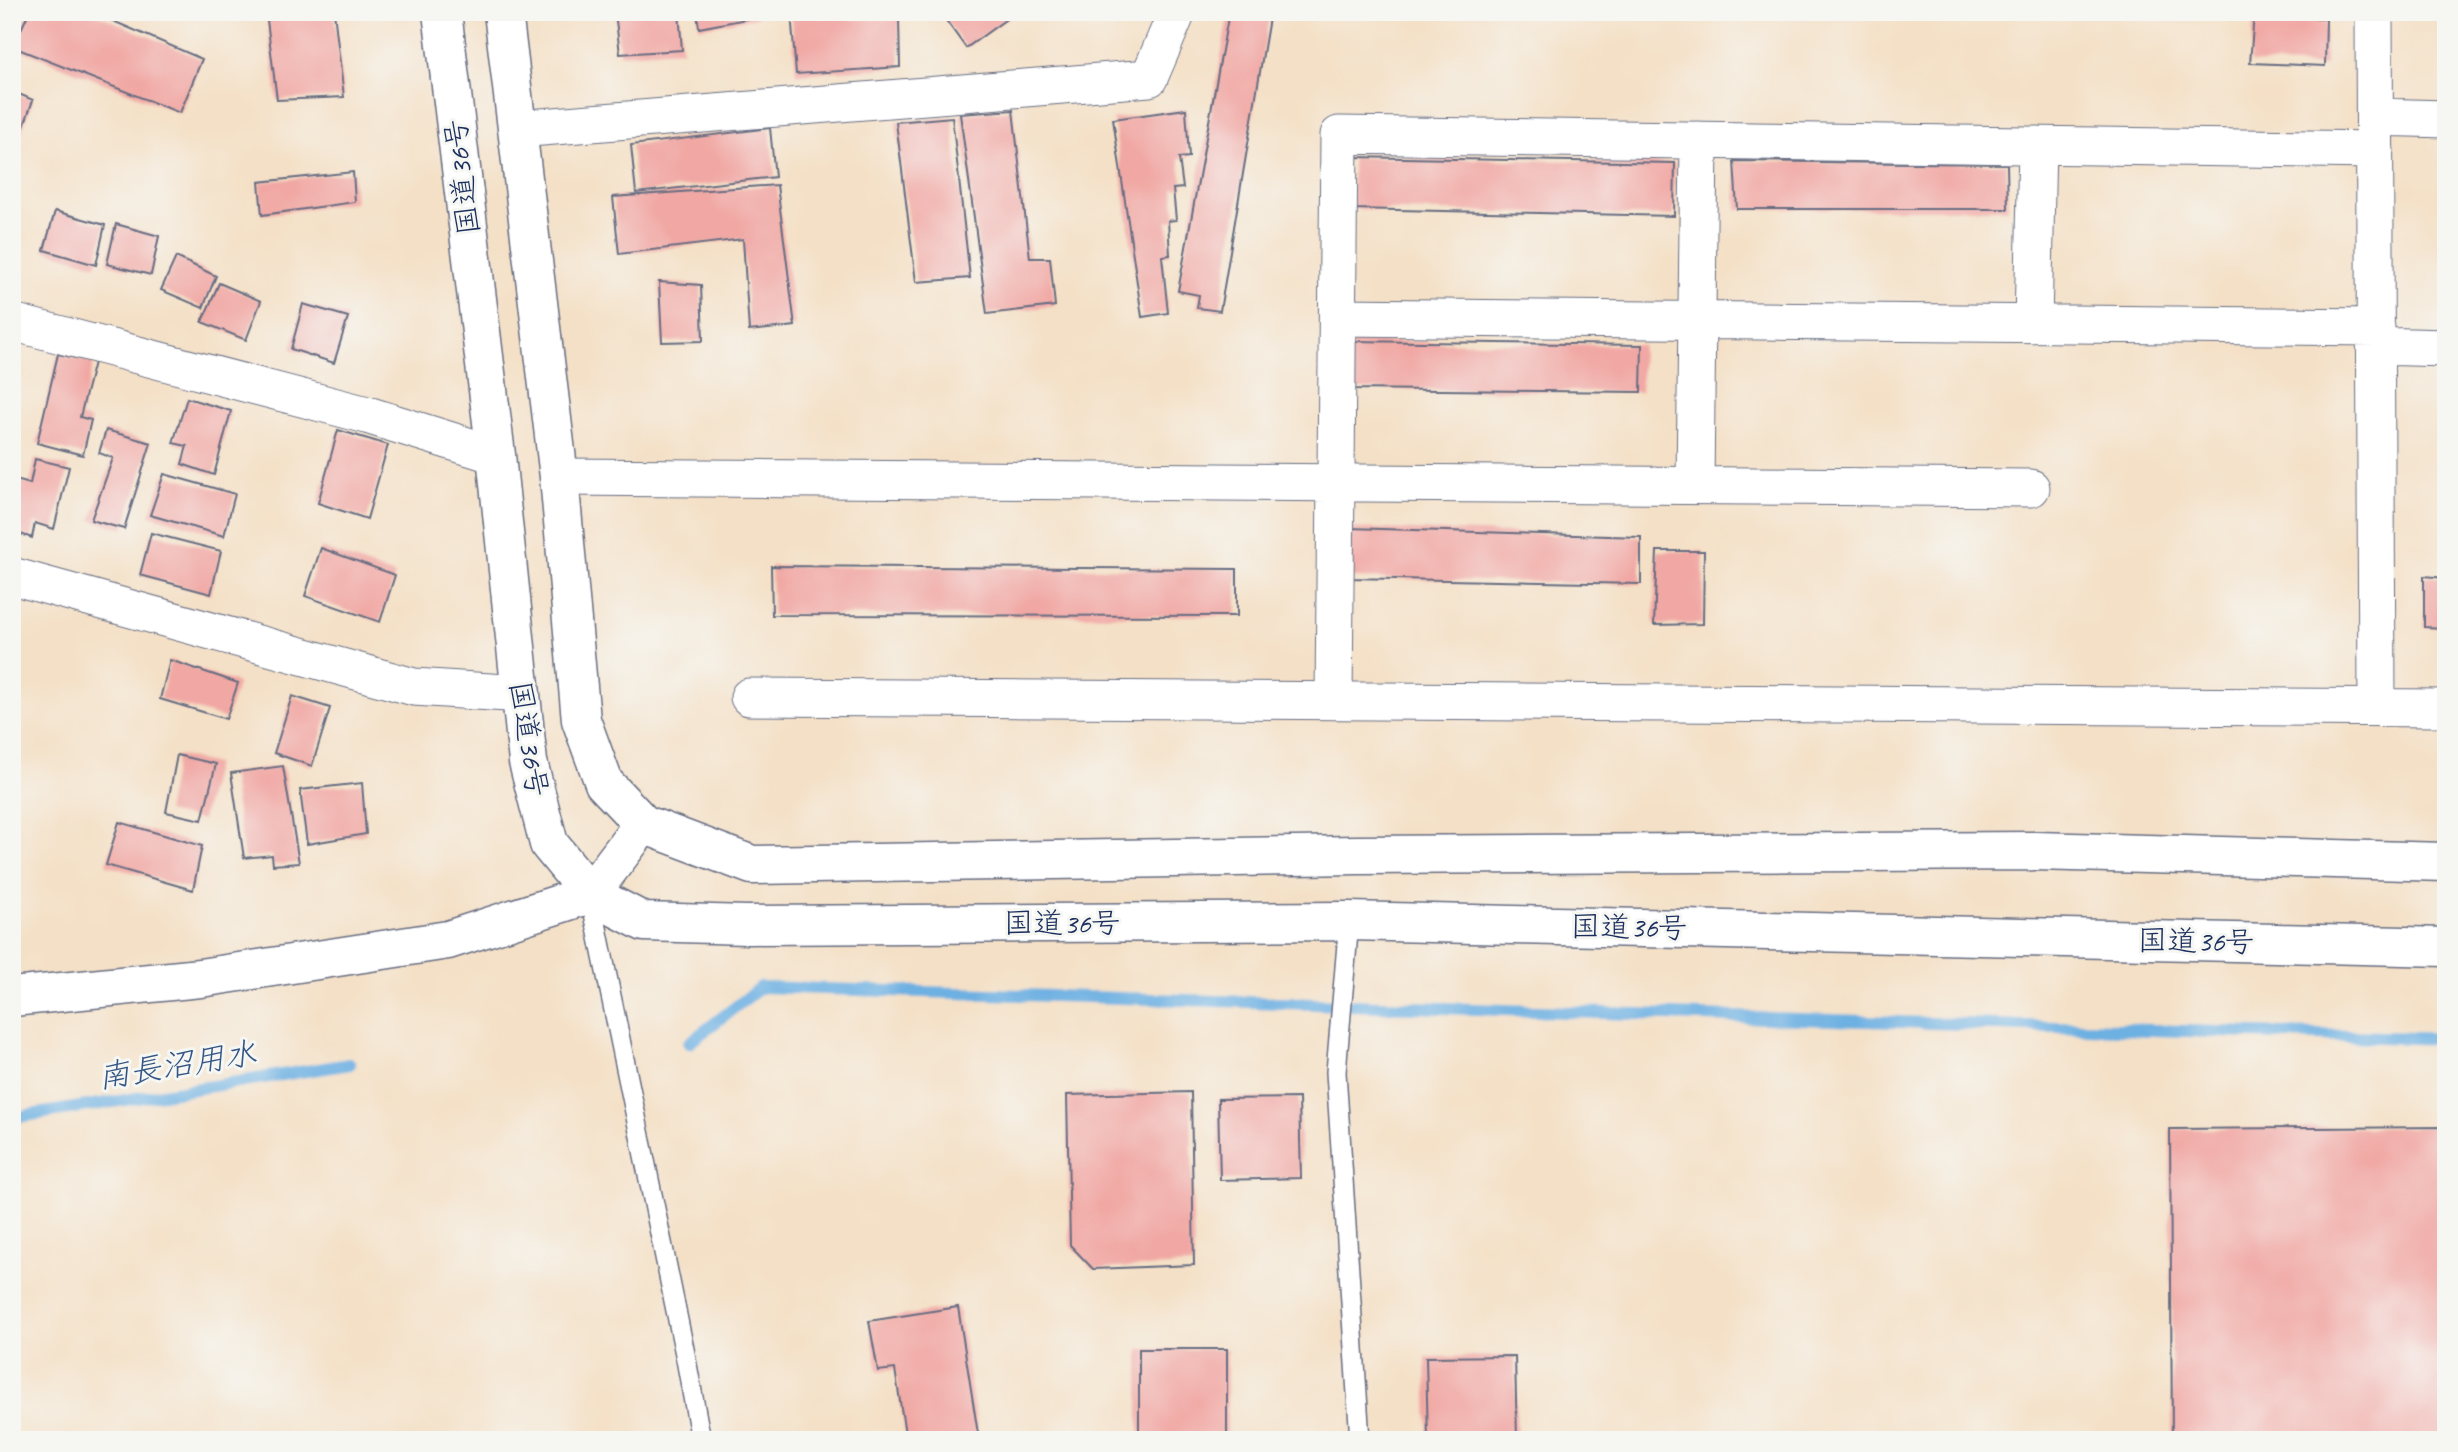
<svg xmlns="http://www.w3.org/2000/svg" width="2458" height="1452" viewBox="0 0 2458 1452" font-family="Caveat,'Klee One',sans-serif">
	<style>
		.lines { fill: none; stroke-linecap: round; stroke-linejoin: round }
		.stream { stroke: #6db0e2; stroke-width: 12 }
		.building { fill: #f1a8a4 }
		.lane-casing { stroke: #676d82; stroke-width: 22 }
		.street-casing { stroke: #676d82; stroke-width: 39 }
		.secondary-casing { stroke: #676d82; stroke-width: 41 }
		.highway-casing { stroke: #676d82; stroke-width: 41 }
		.lane { stroke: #fff; stroke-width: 19 }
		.street { stroke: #fff; stroke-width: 37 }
		.secondary { stroke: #fff; stroke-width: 38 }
		.highway { stroke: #fff; stroke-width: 38 }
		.labels { text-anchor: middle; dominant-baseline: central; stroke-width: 6; stroke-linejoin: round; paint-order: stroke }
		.street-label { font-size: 30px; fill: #1b2f5e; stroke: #f6f6f2 }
		.water-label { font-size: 32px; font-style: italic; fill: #345686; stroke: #f6f6f2 }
	</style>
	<rect width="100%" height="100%" fill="#f6f6f2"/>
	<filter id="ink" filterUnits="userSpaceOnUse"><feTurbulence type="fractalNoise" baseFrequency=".0143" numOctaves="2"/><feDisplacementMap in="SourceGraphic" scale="14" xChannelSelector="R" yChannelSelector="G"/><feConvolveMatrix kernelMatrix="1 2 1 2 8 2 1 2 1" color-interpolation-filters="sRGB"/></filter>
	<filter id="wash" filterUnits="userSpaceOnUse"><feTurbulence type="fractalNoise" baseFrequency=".00686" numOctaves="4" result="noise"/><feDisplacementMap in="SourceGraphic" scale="28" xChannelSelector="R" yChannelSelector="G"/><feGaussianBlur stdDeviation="1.57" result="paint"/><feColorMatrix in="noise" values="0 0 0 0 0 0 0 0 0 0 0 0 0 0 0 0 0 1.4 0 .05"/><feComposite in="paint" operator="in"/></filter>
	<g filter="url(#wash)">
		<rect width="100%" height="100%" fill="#f4e0c6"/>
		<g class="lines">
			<path class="stream" d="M689,1043L761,987L2446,1039
				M12,1118L350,1064"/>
		</g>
		<g id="blocks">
			<path class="building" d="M29,12H92L202,59L180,113L13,47Z
				M266,12H334L344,97L277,100Z
				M615,12H679L682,50L620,54Z
				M697,12H757V17L699,28Z
				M791,12H849L850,19L899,18L900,67L796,74Z
				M940,12H1016L966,48Z
				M1229,12H1270L1220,311L1197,308L1199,295L1178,291Z
				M2254,14L2326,19L2325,66L2250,63Z
				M12,91L33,100L13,157H12Z
				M1186,109L1189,157L1179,158L1183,188L1173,189L1176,220L1168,221L1170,255L1162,256L1168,313L1142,317L1113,119Z
				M1013,110L1030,258H1050L1055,306L987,314L960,114Z
				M952,117L970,278L916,282L896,122Z
				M770,128L775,177L636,193L631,145Z
				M1352,157L1675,163L1674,216L1352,209Z
				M1734,161L2007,164L2008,209H1737Z
				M353,172L355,202L262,215L259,182Z
				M777,185L795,326L749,331L743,239L619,254L613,197Z
				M55,211L105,225L96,265L44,250Z
				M116,224L159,236L151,275L107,264Z
				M176,257L216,276L203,308L161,290Z
				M659,282L701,285L703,341L662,342Z
				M219,283L261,301L246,340L202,322Z
				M303,304L348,317L334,363L291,349Z
				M1349,341L1642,345L1641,392L1347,389Z
				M58,354L94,362L80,417L91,420L83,455L37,443Z
				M187,398L231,411L214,475L182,464L187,446L173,443Z
				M106,430L151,443L124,529L91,520L113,458L99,453Z
				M338,430L388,445L367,519L318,503Z
				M35,459L69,467L54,529L35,523L32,538L12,531V479L30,484Z
				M164,474L235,494L224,536L150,515Z
				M1349,528L1641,537V584L1348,578Z
				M151,533L221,551L211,594L140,575Z
				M321,548L395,575L380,622L305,596Z
				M1657,551H1704L1703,624L1654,625Z
				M771,566L1237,569V616L772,615Z
				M2424,576L2446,578V628L2424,627Z
				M170,660L238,683L226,719L160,699Z
				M292,696L330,708L312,766L274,753Z
				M177,755L216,764L202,820L166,812Z
				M283,766L299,863L273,865L272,855L244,858L231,773Z
				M362,783L366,834L307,844L300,790Z
				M119,822L202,846L193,890L106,865Z
				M1191,1092L1194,1265L1093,1269L1070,1245L1067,1095Z
				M1299,1098L1301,1178L1220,1180L1218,1099Z
				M2446,1127V1440H2172L2170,1129Z
				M958,1307L979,1440H906L895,1369L878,1371L869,1321Z
				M1139,1349H1227V1440H1139Z
				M1515,1356L1517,1440H1428L1426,1357Z"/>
		</g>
	</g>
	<g filter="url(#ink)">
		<use href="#blocks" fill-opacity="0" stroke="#676d82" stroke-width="2"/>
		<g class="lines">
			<g class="lane-casing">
				<path id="lane" d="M590,894L685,1354L701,1440
					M1349,921L1336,1072L1360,1440"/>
			</g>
			<g class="street-casing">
				<path id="street" d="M2374,12L2377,707
					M2375,117L2446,119
					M517,129L1149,78L1177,12
					M1338,317L2376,327
					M12,322L367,415L496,455
					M2033,324L2037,145
					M2376,346L2446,348
					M559,477L2031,488
					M1695,485L1699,140
					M12,576L414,687L521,694
					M749,697L2446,708
					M1334,700L1339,135L2375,150"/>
			</g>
			<g class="secondary-casing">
				<path id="secondary" d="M12,997L200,978L448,940L590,894L643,824"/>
			</g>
			<g class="highway-casing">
				<path id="highway" d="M442,12L496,455L528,762L549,844L590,894L644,922L747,925L1349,921L2446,947
					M503,12L559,477L581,720L604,783L643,824L752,865L1358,855L2035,851L2446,862"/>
			</g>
			<use href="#lane" class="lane"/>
			<use href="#street" class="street"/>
			<use href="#secondary" class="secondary"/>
			<use href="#highway" class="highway"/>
		</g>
	</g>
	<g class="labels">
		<g class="street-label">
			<text transform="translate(462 177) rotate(-97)">国道36号</text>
			<text transform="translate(529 739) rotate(81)">国道36号</text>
			<text x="1062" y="923">国道36号</text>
			<text transform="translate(1629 927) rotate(1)">国道36号</text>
			<text transform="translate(2196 941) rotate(1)">国道36号</text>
		</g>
		<g class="water-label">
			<text transform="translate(177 1065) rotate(-9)">南長沼用水</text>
		</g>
	</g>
	<rect width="2458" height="1452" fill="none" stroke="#f6f6f2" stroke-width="42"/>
</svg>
